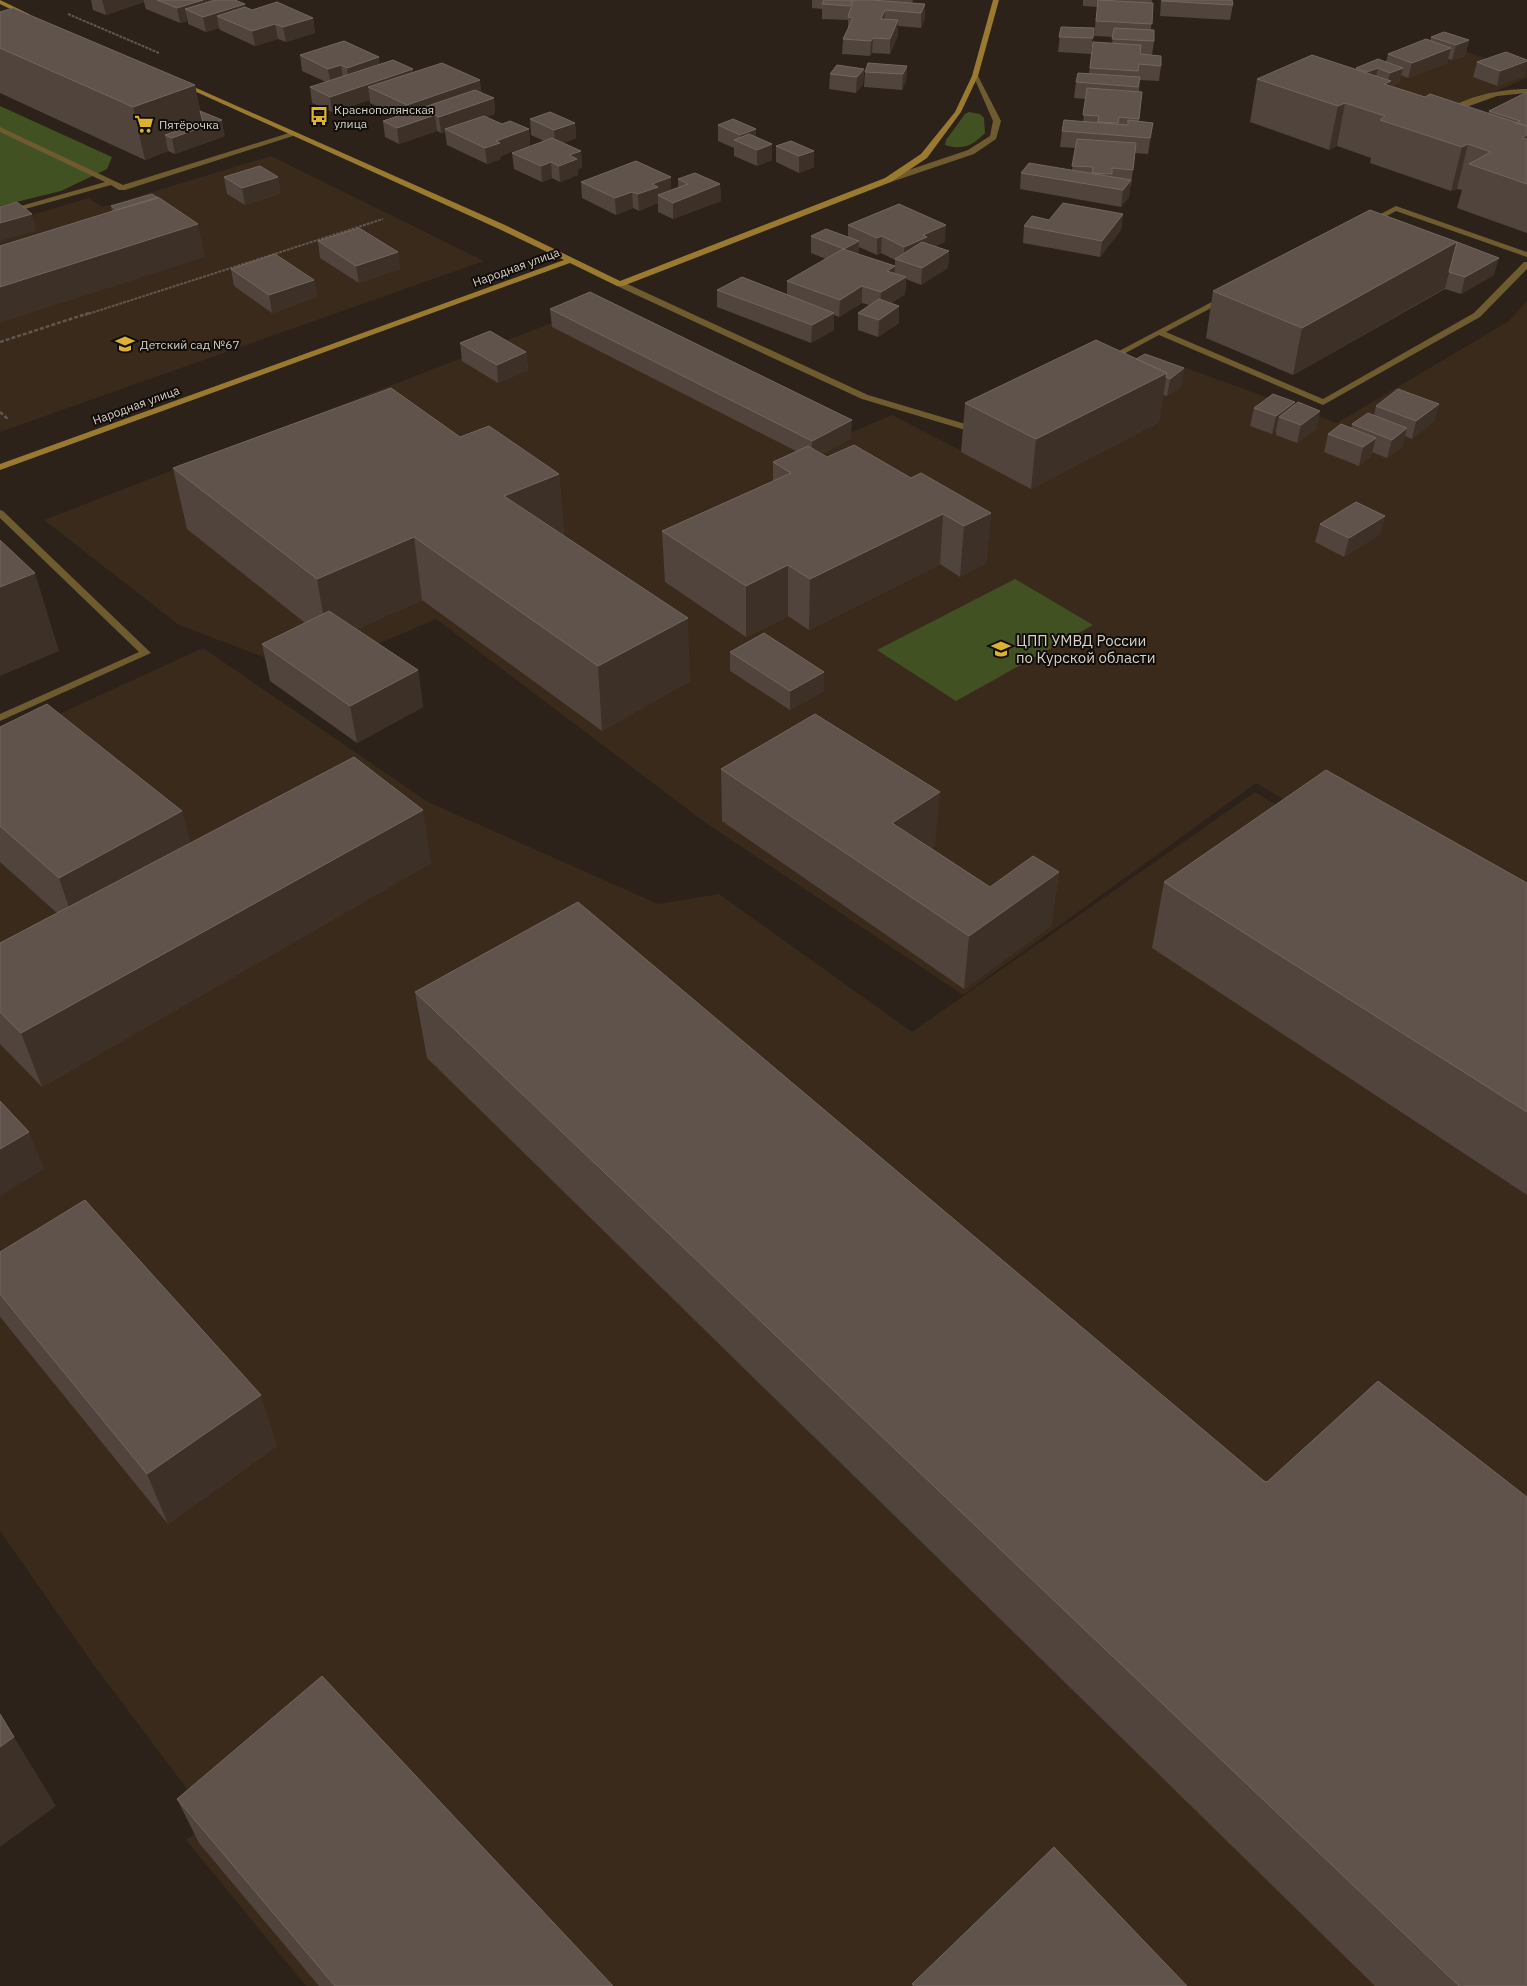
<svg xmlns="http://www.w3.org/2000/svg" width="1527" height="1986" viewBox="0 0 1527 1986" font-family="'IBM Plex Sans',sans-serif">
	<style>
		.built { fill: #392a1c }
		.green { fill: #425121 }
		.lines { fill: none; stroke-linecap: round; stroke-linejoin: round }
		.path-far1 { stroke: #60574f; stroke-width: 2; stroke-dasharray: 3 1; stroke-linecap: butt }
		.path { stroke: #60574f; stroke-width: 2.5; stroke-dasharray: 4 2; stroke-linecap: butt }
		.lane { fill: #6f5b30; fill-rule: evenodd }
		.secondary { fill: #997a30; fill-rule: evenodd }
		.wall { fill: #50443c; fill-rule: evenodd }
		.shaded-wall { fill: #3c3027 }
		.building { fill: #5f534b; stroke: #72675f }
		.labels { text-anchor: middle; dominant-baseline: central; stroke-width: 4; stroke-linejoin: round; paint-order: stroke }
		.far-poi-label { font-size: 12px; fill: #d8d1cb; stroke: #110d09; text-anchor: start }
		.far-street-label { font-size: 12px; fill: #d8d1cb; stroke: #110d09 }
		.poi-label { font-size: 15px; fill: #d8d1cb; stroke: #110d09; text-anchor: start }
	</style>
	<rect width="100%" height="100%" fill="#2c2219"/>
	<path class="built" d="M1437,42L1527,72V78L1437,116L1338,81Z
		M271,156L484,261L0,432V224L89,198L102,207Z
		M1527,301V946L1256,783L963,995L703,821L436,619L357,653L292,668L179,625L44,520L593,307L852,432L892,415L960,450L1110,376L1148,354L1337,423L1509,321Z
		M203,648L428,802L658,904L719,894L912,1032L1255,792L1527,954V1986H306L186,1840L212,1822L93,1664L0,1531V741Z"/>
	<path class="green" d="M0,106L112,157L107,169L61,191L0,206Z
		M969,112L980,114L984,118L985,133C973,145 963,151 945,145L946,140L965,114Z
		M1015,579L1093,625L956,701L877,650Z"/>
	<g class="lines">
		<path class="path-far1" d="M68,14L159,53
			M85,315L383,219"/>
		<path class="path" d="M0,342L89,313
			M0,412L9,420"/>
		<path class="lane" d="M973,75L978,76L1001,121L996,139L974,154L891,182H885V178L968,150L990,136L993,121Z
			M1527,89V93L1497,96L1450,113L1445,112C1464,96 1502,89 1527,89Z
			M0,127L123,185L292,132L299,134L125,190H119L111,185L0,216V212L105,182L0,132Z
			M1396,206L1527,252V257L1396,211L1370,225L1363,223Z
			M1524,262H1527V269L1480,317L1323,405L1159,335L1109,362L1102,360L1225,295L1229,297L1228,299L1166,332L1323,399L1474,313Z
			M617,282H623L868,395L972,426L977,424L981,427L972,432L862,399L617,286Z
			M0,510L3,511L151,653L0,721V714L139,652L0,518Z"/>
		<path class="secondary" d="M0,0L29,14L30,15L25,16L0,4Z
			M993,0H999L978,76L961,112L927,158L891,182L623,286H617L570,263L0,470V464L564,260L499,229L181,85V83H185L505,225L620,281L885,178L921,154L955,112L972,76Z"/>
	</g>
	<path class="wall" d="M91,0H235L246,8L252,10L313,18L315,33L286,42L278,39L255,46L220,30L219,28L206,32L188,24V21L180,23L146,9L144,2L106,15L93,10Z
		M812,0H913L912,3L925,4V18L921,28L898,26V35L890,54L872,53L870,56L842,54L843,39L848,29V20L822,19V9L812,8Z
		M1083,0H1152L1151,30L1154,41L1152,55L1161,66L1159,81L1140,80L1139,92H1142L1139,121L1153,123L1151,138L1148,154L1135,153L1131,186H1130L1129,197L1121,207L1020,189L1021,173L1072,170L1075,148L1060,147L1062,131L1083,122L1086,99L1074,98L1076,82L1089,73L1093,42L1112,43L1113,37L1094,36L1097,7L1083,6Z
		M1161,0H1232L1233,5L1230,20L1160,16Z
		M0,12L195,85L200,111L225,136L175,154L168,151L145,160L0,93Z
		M1061,27L1094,28L1091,54L1058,52Z
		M1431,37L1469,40L1465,56L1452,60L1448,59L1447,63L1408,78L1401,75L1399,83L1391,86L1425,97L1488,114L1489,111L1527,92V233L1457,208L1462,190L1457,189L1451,191L1370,163L1371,158L1337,146L1329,150L1250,122L1257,79L1356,69V68L1386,62L1388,54L1430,41Z
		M300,55L380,64L413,72L482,93L494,98L495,114L486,117L502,124L529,129L530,145L501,156V159L487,164L447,145L445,132L441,133L437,131L399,144L385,137L383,121L399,116L370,103V100L332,112L312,103L310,87L326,82L302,71Z
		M1477,62L1525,76L1497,86L1473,77Z
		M907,66L906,81L902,90L864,87L865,72Z
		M864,69L863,84L856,93L829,89L830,74Z
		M530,119L575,123L576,138L563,143L581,151L582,167L578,169V175L560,182L552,178L542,182L514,169L512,153L544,141L531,135Z
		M718,125L756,137L772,144V160L757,166L734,156V148L718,141Z
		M791,141L814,167L799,173L776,162V146Z
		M224,177L281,193L245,205L227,194Z
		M671,177V190L678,187V179L720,184L721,201L673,219L658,212V203L639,211L633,208L616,215L582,198L581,182Z
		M111,206L205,257L112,211Z
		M1370,210L1494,275L1461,294L1445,289L1293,375L1206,338L1213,291Z
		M1123,214L1121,230L1100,257L1023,243L1024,226L1049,220Z
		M848,225L945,242L935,246L949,251L948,268L921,285L906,279L905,294L891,303L899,306V323L878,337L858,330V313L869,305L862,303L839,317L834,315V330L811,343L717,307V290L787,294V281L826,259L811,253V236L848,237ZM859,247L877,255L881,253L895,260V266L858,254Z
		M318,241L398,252L400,269L359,283L320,258Z
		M231,269L314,280L317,297L272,313L234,286Z
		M550,309L851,438L822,454L827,457L911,478L991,513L986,563L960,577L940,564L809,630L788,616L746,637L665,582L662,531L773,481V462L796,451L552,327Z
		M460,343L526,352L528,370L498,383L462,361Z
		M1145,354L1182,386L1167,396L1163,395L1159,422L1031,489L961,452L965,403L1136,359Z
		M1439,404L1434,421L1412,439L1405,436L1403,446L1387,458L1372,452L1371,456L1359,466L1324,452L1328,434L1351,428L1352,424L1374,415L1376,406Z
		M1295,405L1317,428L1297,443L1276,435V431L1272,434L1250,426L1254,408Z
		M460,437L559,474L564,536L690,681L602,731L422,600L357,629L418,670L423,707L357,743L270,681L262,644L305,623L187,529L173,468Z
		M1385,516L1380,534L1344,557L1315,542L1320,524Z
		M730,652L824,672V691L790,710L730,671Z
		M0,727L182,811L190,843L431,863L42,1087L0,1044V943L57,913L0,862Z
		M721,769L935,845L931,848L990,887L1059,872L1051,926L964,989L722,821Z
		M1164,882L1527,883V1195L1152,948Z
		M415,992L1267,1482L1527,1986H1375L427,1058Z
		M0,1252L277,1446L168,1524L1,1318L0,1316Z
		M177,1799L613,1986H319L199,1843Z"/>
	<path class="shaded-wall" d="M102,0H144V2L106,15Z
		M203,0H217L185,9L188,21L180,23L177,8Z
		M852,0H856L849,17L850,6Z
		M245,4L248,19L217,16L219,28L206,32L203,17Z
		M925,4V18L921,28V13Z
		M885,10L884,25L881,19Z
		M313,18L315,33L286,42L283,27Z
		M898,20V35L890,54V39Z
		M275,24L278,39L255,46L252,31Z
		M873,38L872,53L870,56L871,41Z
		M1469,40L1465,56L1452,60L1456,45Z
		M1451,48L1447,63L1408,78L1412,63Z
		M379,57L381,73L349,83L347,68Z
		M1527,61V67L1525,76L1497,86L1500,71Z
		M341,65L343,80L331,84L328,69Z
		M907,66L906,81L902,90L903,74Z
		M1378,68L1374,84L1364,88L1367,72Z
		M1403,68L1399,83L1390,87L1384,84L1388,82L1390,73Z
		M413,69L415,85L368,87L370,100L332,112L330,97Z
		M864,69L863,84L856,93L857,77Z
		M480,80L482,95L409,121L407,105Z
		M195,85L204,127L222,120L225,136L175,154L172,138L165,135L168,151L145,160L133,107Z
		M494,98L495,114L448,131L445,129V132L441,133L439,117Z
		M1345,103L1337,146L1329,150L1338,106Z
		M435,115L437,131L399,144L397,128Z
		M575,123L576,138L555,146L554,130Z
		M1153,123L1151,138L1148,154L1150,138Z
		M529,129L530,145L501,156V159L487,164L485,148L496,141Z
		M756,129V145L740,142V135Z
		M1527,135V172L1522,138Z
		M772,144V160L757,166V150Z
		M1468,144L1457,189L1451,191L1462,147Z
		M581,151L582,167L578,169V175L560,182L559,166L569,155Z
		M814,151V167L799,173V156Z
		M551,162L552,178L542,182L541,166Z
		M278,177L281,193L245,205L242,188Z
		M671,177V193L658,195V203L639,211L638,194L652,184Z
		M1131,180L1129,197L1121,207L1123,190Z
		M720,184L721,201L673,219V203Z
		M632,192L633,208L616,215L615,198Z
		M32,214L36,231L0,241V223Z
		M1123,214L1121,230L1100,257L1102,241Z
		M198,224L205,257L0,323V287Z
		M946,225L945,242L927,250L904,262V247L923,235Z
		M882,236L881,253L877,255V238Z
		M859,241L858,258L844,249Z
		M1457,242L1445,288L1293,375L1302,328Z
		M949,251L948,268L921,285L922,268Z
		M398,252L400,269L359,283L356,266Z
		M1499,258L1494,275L1461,294L1465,277Z
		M895,266L894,283L887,271Z
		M906,277L905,294L880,309L881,292Z
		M314,280L317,297L272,313L269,295Z
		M862,286V303L839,317L840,300Z
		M899,306V323L878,337L879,320Z
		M834,313V330L811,343L812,325Z
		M526,352L528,370L498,383L497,365Z
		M1184,368L1182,386L1167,396L1170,379Z
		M1167,373L1159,422L1031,489L1036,439Z
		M1295,402L1292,420L1279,417L1276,431L1272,434L1276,416Z
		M1439,404L1434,421L1412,439L1416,421Z
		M1320,411L1317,428L1297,443L1301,425Z
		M852,420L851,438L812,459V441Z
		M1407,428L1403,446L1387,458L1392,440Z
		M1376,438L1371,456L1359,466L1363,447Z
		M559,474L564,536L504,496Z
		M991,513L986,563L960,577L964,526Z
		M943,514L940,564L809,630L810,579Z
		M1385,516L1380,534L1344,557L1349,538Z
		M414,537L422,600L328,642L317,579Z
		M788,565V616L746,637V586Z
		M35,573L59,651L0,676V587Z
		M688,618L690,681L602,731L598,666Z
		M418,670L423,707L357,743L350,706Z
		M824,672V691L790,710V691Z
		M940,792L935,845L889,876L892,823Z
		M423,810L431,863L42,1087L21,1033Z
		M182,811L196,864L77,931L59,878Z
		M1059,872L1051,926L964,989L969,936Z
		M29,1132L44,1169L0,1196V1149Z
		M261,1395L277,1446L168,1524L147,1474Z
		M14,1737L56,1806L0,1847V1747Z"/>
	<path class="building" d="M157,0H203L177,8Z
		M215,0H235L245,4L203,17L185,9Z
		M824,0H852L850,6L822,4Z
		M853,0H871L925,4L921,13L885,10L881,19L898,20L890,39L873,38L871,41L843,39L853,18L848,17Z
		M1098,0L1153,3L1152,24L1096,21Z
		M1162,0H1232L1233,5L1162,1Z
		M277,2L313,18L283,27L275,24L252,31L217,16L245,7L252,10Z
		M13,8L195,85L133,107L0,48V12Z
		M1061,27L1094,28L1093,38L1059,37Z
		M1114,28L1154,30V41L1112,39Z
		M1444,32L1469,40L1456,45L1431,37Z
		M1426,39L1451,48L1412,63L1388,54Z
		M344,41L379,57L347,68L341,65L328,69L300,55Z
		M1093,42L1141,45L1140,54L1161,56V66L1139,64L1138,71L1090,68Z
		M1506,52L1527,60V61L1500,71L1477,62Z
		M1312,55L1391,81L1384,84L1425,97L1430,94L1527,126V135L1522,138L1527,139V184L1469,164L1491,152L1468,144L1462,147L1380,120L1385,116L1345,103L1338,106L1257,79Z
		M1378,59L1403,68L1390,73L1378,68L1367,72L1356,68Z
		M393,60L413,69L330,97L310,87Z
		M442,63L480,80L407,105L368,87Z
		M868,63L907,66L903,74L865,72Z
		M837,65L864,69L857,77L830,74Z
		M1078,73L1140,77L1138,87L1076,82Z
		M1087,88L1142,92L1139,119L1119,117L1118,123L1098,122L1099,116L1083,115Z
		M475,90L494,98L439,117L435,115L397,128L383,121Z
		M1527,92V126L1516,123L1520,121L1489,111Z
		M200,111L222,120L172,138L165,135L203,122Z
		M550,112L575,123L554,130L530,119Z
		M484,116L502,124L510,121L529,129L496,141L500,143L485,148L445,129Z
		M733,119L756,129L740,135L718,125Z
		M1064,120L1128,125V120L1153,123L1150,138L1062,131Z
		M749,134L772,144L757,150L734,140Z
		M552,138L581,151L569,155L577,159L559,166L551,162L541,166L512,153Z
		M1077,139L1136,143L1133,170L1112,168V174L1092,173L1093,167L1072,166Z
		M791,141L814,151L799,156L776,146Z
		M636,161L671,177L652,184L658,187L638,194L632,192L615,198L581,182Z
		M1029,163L1131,180L1123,190L1021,173Z
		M260,166L278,177L242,188L224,177Z
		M695,173L720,184L673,203L658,195L688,184L678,179Z
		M152,194L158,198L117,210L111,206Z
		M158,197L198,224L0,287V246Z
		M17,202L32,214L0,223V207Z
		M1063,203L1123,214L1102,241L1024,226L1032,216L1049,220Z
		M899,204L946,225L923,235L927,237L904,247L882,236L877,238L848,225Z
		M1370,210L1457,242L1302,328L1213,291Z
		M359,228L398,252L356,266L318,241Z
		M826,229L859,241L844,249L811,236Z
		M922,242L949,251L922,268L895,259Z
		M1457,242L1499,258L1465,277L1449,272Z
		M843,249L895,266L887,271L906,277L881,292L862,286L840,300L787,281Z
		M275,254L314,280L269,295L231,269Z
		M742,277L834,313L812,325L717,290Z
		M590,292L852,420L812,441L550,309Z
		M879,299L899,306L879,320L858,313Z
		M490,331L526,352L497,365L460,343Z
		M1096,340L1167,373L1036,439L965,403Z
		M1145,354L1184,368L1170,379L1166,377L1167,373L1136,359Z
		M391,388L460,437L489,426L559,474L504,496L688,618L598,666L414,537L317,579L173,468Z
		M1398,389L1439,404L1416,421L1376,406Z
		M1273,394L1295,402L1276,416L1254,408Z
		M1298,402L1320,411L1301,425L1279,417Z
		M1368,413L1407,428L1392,440L1352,424Z
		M1341,424L1376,438L1363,447L1328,434Z
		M854,445L911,478L921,473L991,513L964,526L943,514L810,579L788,565L746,586L662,531L791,473L773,462L808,446L827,457Z
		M1356,502L1385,516L1349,538L1320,524Z
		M0,540L35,573L0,587Z
		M329,611L418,670L350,706L262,644Z
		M764,633L824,672L790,691L730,652Z
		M47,704L182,811L59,878L0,826V727Z
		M815,714L940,792L892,823L990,887L1033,856L1059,872L969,936L721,769Z
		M354,757L423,810L21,1033L0,1012V943Z
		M1326,770L1527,883V1112L1164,882Z
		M578,902L1264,1481L1267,1482L1378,1381L1527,1497V1986H1459L415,992Z
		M0,1101L29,1132L0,1149Z
		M85,1200L261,1395L147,1474L0,1294V1252Z
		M322,1676L613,1986H335L177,1799Z
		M0,1714L14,1737L0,1747Z
		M1054,1847L1187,1986H914L912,1984Z"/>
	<defs>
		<g id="bus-bare" transform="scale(1.5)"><path d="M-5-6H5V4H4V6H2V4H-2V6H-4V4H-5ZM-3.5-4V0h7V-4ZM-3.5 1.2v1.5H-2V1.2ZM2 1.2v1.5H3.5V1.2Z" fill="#dcb233" stroke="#110d09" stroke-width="2.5" paint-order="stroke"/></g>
		<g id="supermarket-bare" transform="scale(1.5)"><path d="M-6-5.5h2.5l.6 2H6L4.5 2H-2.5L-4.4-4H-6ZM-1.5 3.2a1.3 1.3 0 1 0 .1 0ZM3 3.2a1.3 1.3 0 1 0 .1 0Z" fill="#dcb233" stroke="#110d09" stroke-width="2.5" paint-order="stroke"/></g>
		<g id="school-bare" transform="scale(1.5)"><path d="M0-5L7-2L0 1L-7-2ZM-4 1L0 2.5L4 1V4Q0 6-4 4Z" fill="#dcb233" stroke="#110d09" stroke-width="2.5" paint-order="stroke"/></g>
		<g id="university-bare" transform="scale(1.5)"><path d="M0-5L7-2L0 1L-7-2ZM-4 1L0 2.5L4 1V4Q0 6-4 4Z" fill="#dcb233" stroke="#110d09" stroke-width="2.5" paint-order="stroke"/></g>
	</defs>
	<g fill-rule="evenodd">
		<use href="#bus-bare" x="319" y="116"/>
		<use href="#supermarket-bare" x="144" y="124"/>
		<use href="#school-bare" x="125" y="344"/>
		<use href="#university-bare" x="1001" y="649"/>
	</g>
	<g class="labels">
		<g class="far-poi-label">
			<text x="334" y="109">Краснополянская<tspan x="334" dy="14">улица</tspan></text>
			<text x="159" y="124">Пятёрочка</text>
			<text x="140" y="344">Детский сад №67</text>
		</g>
		<g class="far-street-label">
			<text transform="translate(516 267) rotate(-20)">Народная улица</text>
			<text transform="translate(136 405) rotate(-20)">Народная улица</text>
		</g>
		<g class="poi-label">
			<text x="1016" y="640">ЦПП УМВД России<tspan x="1016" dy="17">по Курской области</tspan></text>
		</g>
	</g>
</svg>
